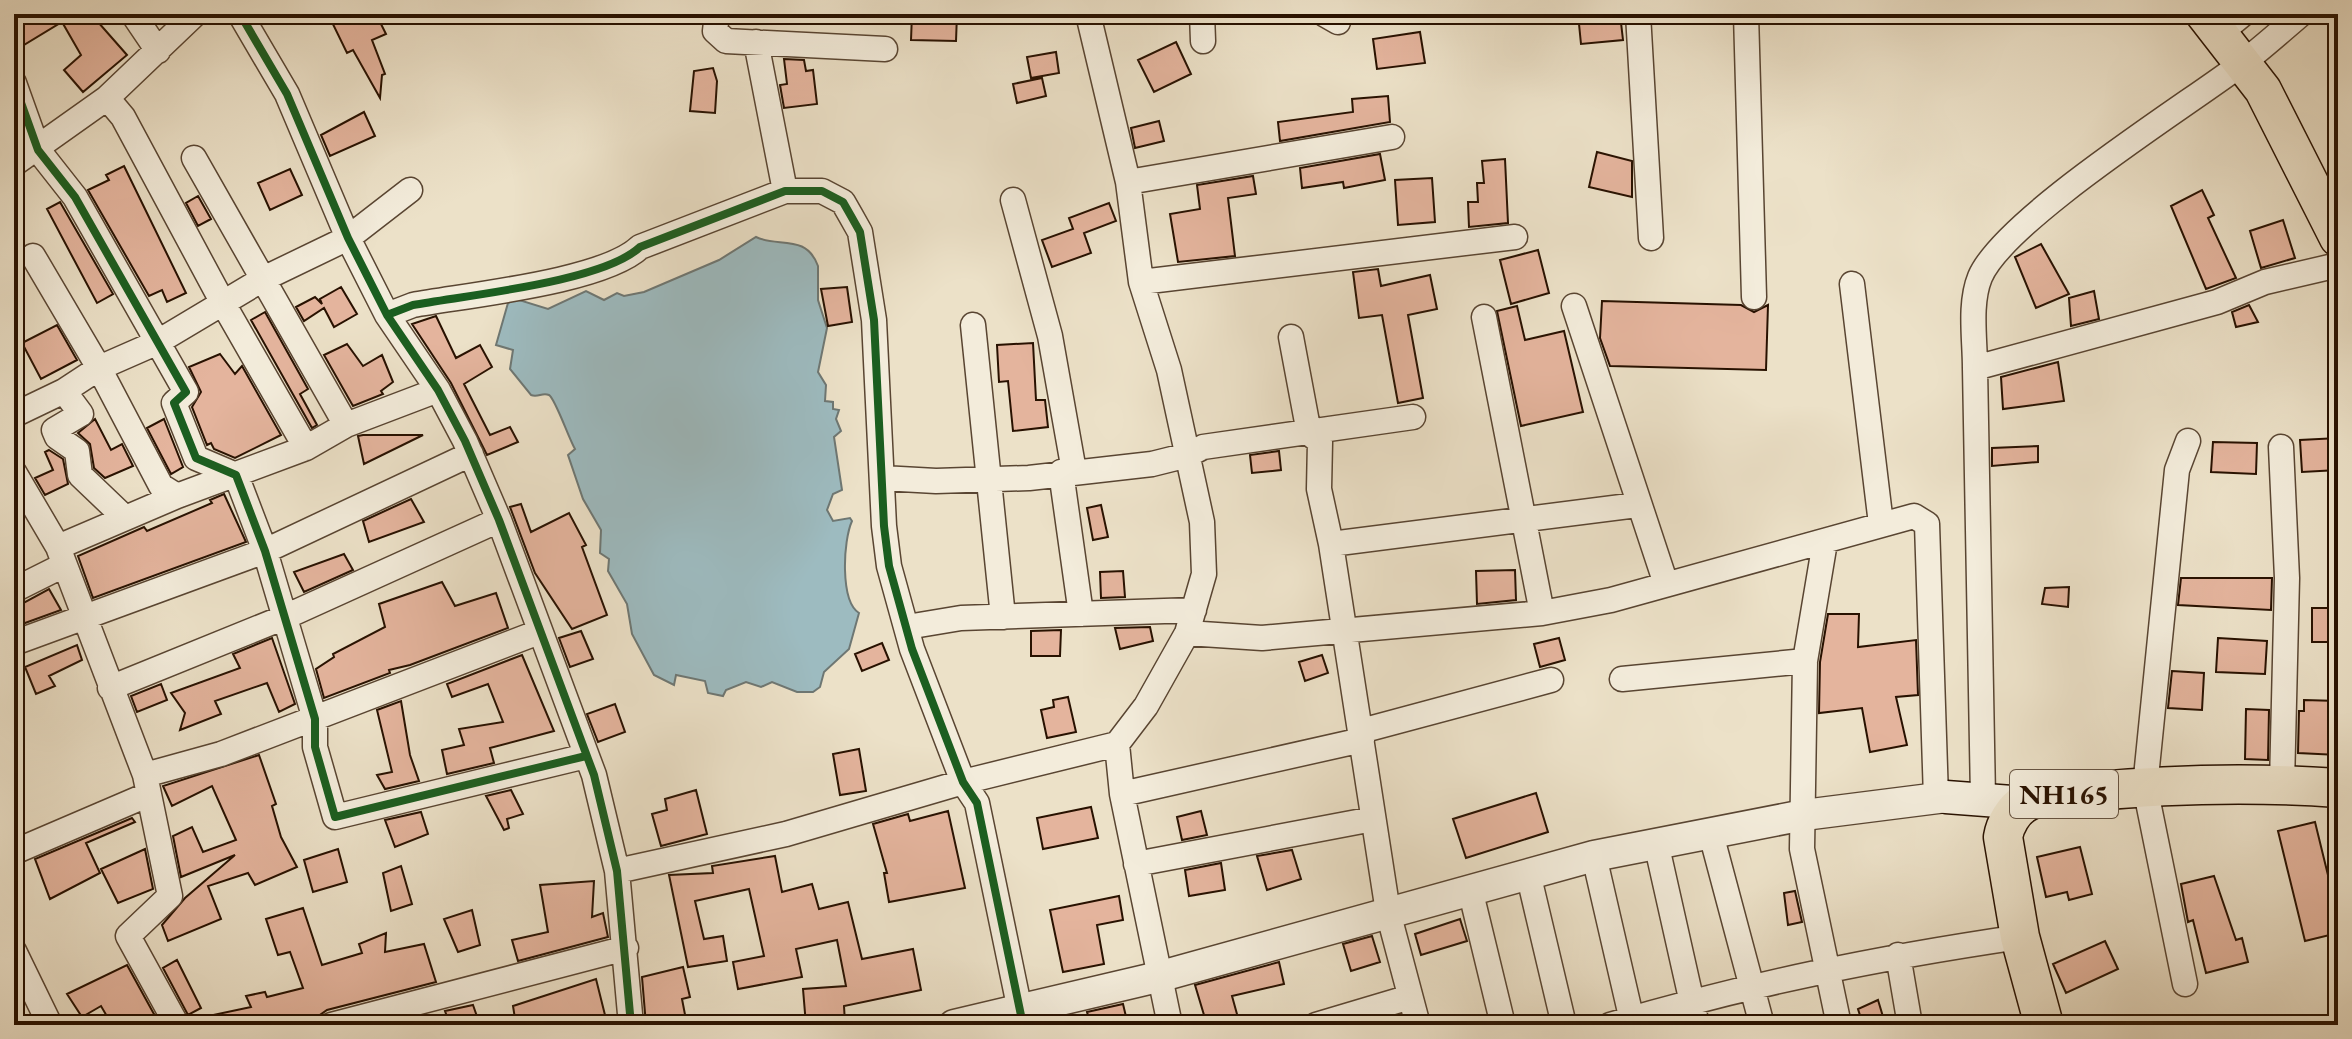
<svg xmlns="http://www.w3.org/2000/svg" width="2352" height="1039" viewBox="0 0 2352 1039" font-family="'EB Garamond',serif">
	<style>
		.water { fill: #9dbbc0; stroke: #6e7773; stroke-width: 2 }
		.building { fill: #e4b49d; stroke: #281100; stroke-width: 2 }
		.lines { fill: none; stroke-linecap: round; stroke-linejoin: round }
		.minor-casing { stroke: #594532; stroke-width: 27 }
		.tertiary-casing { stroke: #594532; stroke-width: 33 }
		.secondary-casing { stroke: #281100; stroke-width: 35 }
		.primary-casing { stroke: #281100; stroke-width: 39 }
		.trunk-casing { stroke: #281100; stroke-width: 41 }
		.minor { stroke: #f3ecdb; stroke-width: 24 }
		.tertiary { stroke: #f3ecdb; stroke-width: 30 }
		.secondary { stroke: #f3ecdb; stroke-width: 32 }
		.primary { stroke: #ece1c8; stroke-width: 36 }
		.trunk { stroke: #ece1c8; stroke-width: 38 }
		.cycleway-casing { stroke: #f3ecdb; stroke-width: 13 }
		.cycleway { stroke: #1b5e20; stroke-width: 8 }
		.labels { text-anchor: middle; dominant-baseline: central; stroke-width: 8; stroke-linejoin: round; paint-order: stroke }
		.shield { fill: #f3ecdb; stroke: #655342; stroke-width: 2 }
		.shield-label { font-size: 28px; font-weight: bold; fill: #281100 }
	</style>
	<rect width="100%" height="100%" fill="#ece1c8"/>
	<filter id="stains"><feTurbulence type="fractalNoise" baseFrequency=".0025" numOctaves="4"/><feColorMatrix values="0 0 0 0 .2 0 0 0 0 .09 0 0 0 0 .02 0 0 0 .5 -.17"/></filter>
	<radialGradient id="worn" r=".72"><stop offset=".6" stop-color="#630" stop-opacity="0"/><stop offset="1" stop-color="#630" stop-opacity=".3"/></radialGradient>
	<path class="water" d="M756,237C777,248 806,233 818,266V300L827,328L818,372L826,385L825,401L833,402V409L839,410L836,419L841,431L834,437L842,490L833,494L827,510L833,521L850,518L852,521C843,541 840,601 859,613L849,649L824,672L820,687L813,692H797L772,682L761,687L746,682L726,690L723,696L708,693L705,681L676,675L674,685L654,675L632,634L627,604L608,571L609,559L600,553L601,530L583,499L568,455L575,449C569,439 555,398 549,395C542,392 538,398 531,395L510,369L513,350L496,345L508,303L516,299L548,309L586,291L604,300L617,293L624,296L644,292L719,260Z"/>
	<path class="building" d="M14,14H91L127,55L83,92L64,70L81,55L62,22L14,51Z
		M328,14H376L386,34L372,40L385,74L382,75L380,98L353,50L347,53Z
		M912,14H957L956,41L911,40Z
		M1578,14H1620L1623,40L1581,44Z
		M1420,32L1425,63L1377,69L1373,39Z
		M1176,42L1191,74L1154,92L1138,60Z
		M1056,52L1059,73L1031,78L1027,57Z
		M784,59L804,60L806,71L813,70L817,104L784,108L780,85L787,84Z
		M713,68L717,81L715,113L690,111L694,71Z
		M1042,78L1046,96L1017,103L1013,84Z
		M1388,96L1390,122L1280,141L1278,122L1353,112L1352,99Z
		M364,112L375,136L330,156L321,135Z
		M1159,121L1164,141L1135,148L1131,128Z
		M1597,152L1632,161V197L1589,187Z
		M1380,154L1385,180L1344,188L1343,182L1302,188L1300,168Z
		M1505,159L1508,223L1469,227L1468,202H1478L1477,183H1484L1482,161Z
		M124,166L186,293L167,302L162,290L149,296L88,190L109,180L106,175Z
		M290,169L302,195L270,210L258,183Z
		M1253,176L1256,194L1228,198L1235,256L1178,262L1170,214L1200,209L1197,185Z
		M1432,178L1435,222L1398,225L1395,180Z
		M2202,190L2214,215L2208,218L2236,278L2206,289L2171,206Z
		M198,196L211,219L198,226L186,203Z
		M60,202L113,294L97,303L47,209Z
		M1109,203L1116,221L1084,233L1091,253L1052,267L1042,240L1073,229L1069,218Z
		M2283,220L2295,258L2261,268L2250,231Z
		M2041,244L2069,294L2036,308L2015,257Z
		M1538,250L1549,293L1511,304L1500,260Z
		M1378,269L1381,286L1430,275L1437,309L1408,315L1423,398L1398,403L1382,315L1359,318L1353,272Z
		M341,287L357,314L334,327L324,308L304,321L296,307L315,297L322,304L320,299Z
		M847,287L852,322L828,326L821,289Z
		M2094,291L2099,319L2071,326L2069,298Z
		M1602,301L1741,305L1754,312L1768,305L1766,370L1610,366L1600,338Z
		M2249,305L2258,322L2236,327L2232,312Z
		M1517,306L1525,340L1564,331L1583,412L1521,426L1497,311Z
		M265,312L308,389L300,394L317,425L312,428L251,320Z
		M436,316L456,358L480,345L492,367L464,384L490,435L510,427L518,442L487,455L451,383L412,324Z
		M57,325L77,360L41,379L22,343Z
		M1033,343L1036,400H1045L1048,427L1013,431L1008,381L999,382L997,345Z
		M347,344L363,366L382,355L393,382L381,391L383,394L353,406L324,355Z
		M220,354L235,374L242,366L281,435L235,458L214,449L211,443L207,445L192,407L201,392L189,367Z
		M2058,362L2064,401L2003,409L2001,377Z
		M95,419L111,450L122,444L133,466L105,478L94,468L90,444L78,433Z
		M164,419L183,467L171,474L147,428Z
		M363,435H423L364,464L358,436Z
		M2338,438V470L2302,472L2300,440Z
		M2213,442L2257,443L2256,474L2211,472Z
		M2038,446V462L1992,466V448Z
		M49,450L63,459L68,484L45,495L35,478L53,470L45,452Z
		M1279,451L1281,470L1252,473L1250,455Z
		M224,494L246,542L93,598L78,556L144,527L147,531L212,503L210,500Z
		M411,499L424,522L369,542L363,521Z
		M521,504L531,532L569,513L586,545L582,547L607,615L572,629L535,573L510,507Z
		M1101,505L1108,537L1093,540L1087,508Z
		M344,554L353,570L304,592L294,572Z
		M1515,570L1516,600L1477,604L1476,571Z
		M1123,571L1125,597L1101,598L1100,572Z
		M2181,578H2272L2271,610L2178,605Z
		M442,582L455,606L496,593L508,628L410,665L389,670L390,673L324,698L316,669L334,657L333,654L385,627L379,604Z
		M2069,587L2068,607L2042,604L2045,588Z
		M49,589L61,610L14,627V608Z
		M2312,608H2338V642H2312Z
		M1828,614H1859L1858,647L1916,640L1918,695L1896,697L1907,745L1870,752L1862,708L1819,713L1820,662Z
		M1150,627L1153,641L1120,649L1115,628Z
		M1061,630L1060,656H1031V631Z
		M581,631L593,659L570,667L559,638Z
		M272,638L295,704L279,712L267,683L215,701L221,714L180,730L185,713L171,693L240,668L233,654Z
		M1559,638L1565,660L1540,667L1534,644Z
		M2218,638L2267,641L2265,674L2216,672Z
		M882,643L889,660L862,671L855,654Z
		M77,645L82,660L49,676L55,686L36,694L25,667Z
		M522,655L554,731L490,748L494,763L447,774L442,750L464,745L459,729L503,722L488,684L452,697L447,684Z
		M1322,655L1328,673L1305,681L1299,662Z
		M2172,671L2204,673L2202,710L2168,708Z
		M161,684L167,700L137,712L131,696Z
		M1068,697L1076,732L1047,738L1041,710L1054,707L1053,700Z
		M2304,700L2338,701V755L2298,753L2299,711H2304Z
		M401,701L410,755L419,781L385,789L377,775L392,772L377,710Z
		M615,704L625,732L598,742L587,714Z
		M2246,709L2269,710L2268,760L2245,759Z
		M859,749L866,791L840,795L833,754Z
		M259,755L276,804L272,806L281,837L297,867L255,885L248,873L208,886L221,919L168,941L162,925L185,898L235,855L181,877L173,836L192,827L203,852L236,840L212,786L172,806L163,786Z
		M511,790L523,814L507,819L509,828L504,830L486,796Z
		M696,790L707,834L661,846L652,814L667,810L665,799Z
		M1536,793L1548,832L1466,858L1453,819Z
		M1091,807L1098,838L1043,849L1037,818Z
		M948,811L965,888L889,902L884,873H887L873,824L908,814L910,821Z
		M1201,811L1207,835L1182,840L1177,817Z
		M421,812L428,834L395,847L385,820Z
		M132,818L135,822L86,843L100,873L50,899L35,859Z
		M2315,822L2338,916V933L2305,941L2278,831Z
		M2080,847L2092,894L2069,900L2067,892L2046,897L2037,857Z
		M145,849L153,889L118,903L101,869Z
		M338,849L347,882L313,892L304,860Z
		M1292,850L1301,879L1267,890L1257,856Z
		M775,856L782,892L812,884L819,909L848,902L862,959L913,949L921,990L844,1006L845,1023L806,1025L803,989L846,986L837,940L796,949L802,977L738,989L733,962L764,956L749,889L695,901L704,939L723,936L727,961L688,967L669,875L713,873L712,866Z
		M1221,863L1225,890L1189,896L1185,870Z
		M401,866L412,904L391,911L383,873Z
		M2214,876L2236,940L2242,938L2248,962L2206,973L2193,920L2188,922L2181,884Z
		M594,881L592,917L603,913L608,937L518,961L512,940L548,932L540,885Z
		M1795,891L1802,922L1788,925L1784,893Z
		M1119,896L1123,920L1097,925L1104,964L1063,972L1050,910Z
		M303,908L322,965L362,953L359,944L386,933L385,952L424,944L436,982L327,1010L320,1015L316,1025H200L199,1018L251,1007L246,996L265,992L267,997L303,988L290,952L278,955L266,919Z
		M472,910L480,945L458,952L444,919Z
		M1460,919L1467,941L1421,955L1415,934Z
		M1372,936L1380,962L1351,971L1343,944Z
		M2105,941L2118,969L2066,993L2053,964Z
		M177,960L201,1008L188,1015L163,968Z
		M1279,962L1284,984L1232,996L1240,1025H1207L1195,985Z
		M127,965L160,1025H112L101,1006L82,1017L67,994Z
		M683,967L690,997L682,999L687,1025H646L642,977Z
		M596,979L606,1019L584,1025H516L513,1006Z
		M1878,1000L1884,1020L1863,1025L1858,1009Z
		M1123,1004L1128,1025H1091L1087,1012Z
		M473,1005L480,1025H450L445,1011Z"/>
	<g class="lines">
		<g class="minor-casing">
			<path id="minor" d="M133,14L158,51
				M240,14L287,94L348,238L387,315L438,390L465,441L499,520L594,775L617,871L631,1025
				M717,14L715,31L726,41L885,49
				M1088,14L1128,182L1141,282L1169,370L1202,522L1204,574L1187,633L1146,706L1117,744L1122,794L1170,1025
				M1202,14L1203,41
				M1324,14L1338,22
				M1638,14L1651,238
				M1746,14L1754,297
				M2220,33L2243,14
				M756,42L785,191
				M14,83L38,150L75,197L186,392L174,403L196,458L236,475L265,551L315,719V747L335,817L586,756
				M107,98L123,117L224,305L306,448
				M194,158L346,425
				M14,164L107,98L195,14
				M1128,182L1392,137
				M1013,200L1050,336L1074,471
				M33,256L99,368L161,486L177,496
				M1141,282L1515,237
				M1852,284L1881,524
				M1574,306L1666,584
				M387,315L413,305C467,295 603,282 640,247L785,191H822L843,202L851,216L860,232L874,320L884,526L889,566L912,649L963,782L977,803L1023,1025
				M1484,317L1542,613
				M973,325L1003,617
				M1291,337L1309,433L1320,442L1319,489L1331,544L1388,912L1418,1025
				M1975,368L2217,302L2265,282L2338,265
				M64,391L81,414L54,430L57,437L77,451L80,475L125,518
				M14,415L64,391L99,368L156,343L263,279L348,238L410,190
				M2281,447L2287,578L2282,784
				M14,472L58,547L145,775L170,896L128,936L177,1025
				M1061,472L1081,614
				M882,478L936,481L1029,478L1152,464L1188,455L1203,447L1413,417
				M1825,542L1805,661L1802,849L1839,1025
				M1331,544L1637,505
				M58,547L177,496L306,448L346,425L438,390
				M14,590L64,565
				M907,627L961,618L1194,610
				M1187,633L1262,638L1542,613L1611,600L1914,516L1927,524L1936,798
				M14,643L265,551L471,454
				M1622,679L1805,661
				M110,688L285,617L499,520
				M1361,731L1551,680
				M145,775L221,754L539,632
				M1122,794L1362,740
				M1983,798L1975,368C1975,339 1969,304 1980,277C2004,220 2184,107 2240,65C2261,49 2281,31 2301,14
				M1711,834L1762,1025
				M1657,847L1697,1025
				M14,852L147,795
				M1594,856L1633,1025
				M1136,864L1373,819
				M617,871L786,834L963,782L1117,744
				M1528,873L1564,1025
				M1470,889L1503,1025
				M14,951L50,1025
				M1898,955L1910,1025
				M2185,984L2145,787L2177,470L2188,441
				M331,1025L626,948
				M1316,1025L1410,997
				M1610,1025C1749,984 1877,958 2020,937"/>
		</g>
		<g class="tertiary-casing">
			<path id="tertiary" d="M954,1025L1158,977L1594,856L1804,815L1946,797"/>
		</g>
		<g class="secondary-casing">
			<path id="secondary" d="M1946,797L2025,803"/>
		</g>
		<g class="primary-casing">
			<path id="primary" d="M2204,14L2263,90L2338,238"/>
		</g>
		<g class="trunk-casing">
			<path id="trunk" d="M2044,1025L2020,937L2003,837C2005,825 2013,810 2025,803C2041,793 2068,794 2086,792C2170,784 2254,782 2338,788"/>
		</g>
		<use href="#minor" class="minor"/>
		<use href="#tertiary" class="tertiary"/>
		<use href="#secondary" class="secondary"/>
		<use href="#primary" class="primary"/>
		<use href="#trunk" class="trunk"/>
		<g class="cycleway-casing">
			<path id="cycleway" d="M240,14L287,94L348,238L387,315L438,390L465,441L499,520L594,775L617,871L631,1025
				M14,83L38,150L75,197L186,392L174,403L196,458L236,475L265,551L315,719V747L335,817L586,756
				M387,315L413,305C467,295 603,282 640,247L785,191H822L843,202L851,216L860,232L874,320L884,526L889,566L912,649L963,782L977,803L1023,1025"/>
		</g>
		<use href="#cycleway" class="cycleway"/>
	</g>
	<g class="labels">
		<rect class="shield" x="2010" y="770" width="108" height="48" rx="6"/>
		<g class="shield-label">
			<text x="2064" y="794">NH165</text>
		</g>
	</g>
	<rect width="2352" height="1039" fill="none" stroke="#ece1c8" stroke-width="48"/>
	<rect x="16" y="16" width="2320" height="1007" fill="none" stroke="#281100" stroke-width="4"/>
	<rect x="24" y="24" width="2304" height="991" fill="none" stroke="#281100" stroke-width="2"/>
	<rect width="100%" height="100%" filter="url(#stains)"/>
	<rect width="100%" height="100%" fill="url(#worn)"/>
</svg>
